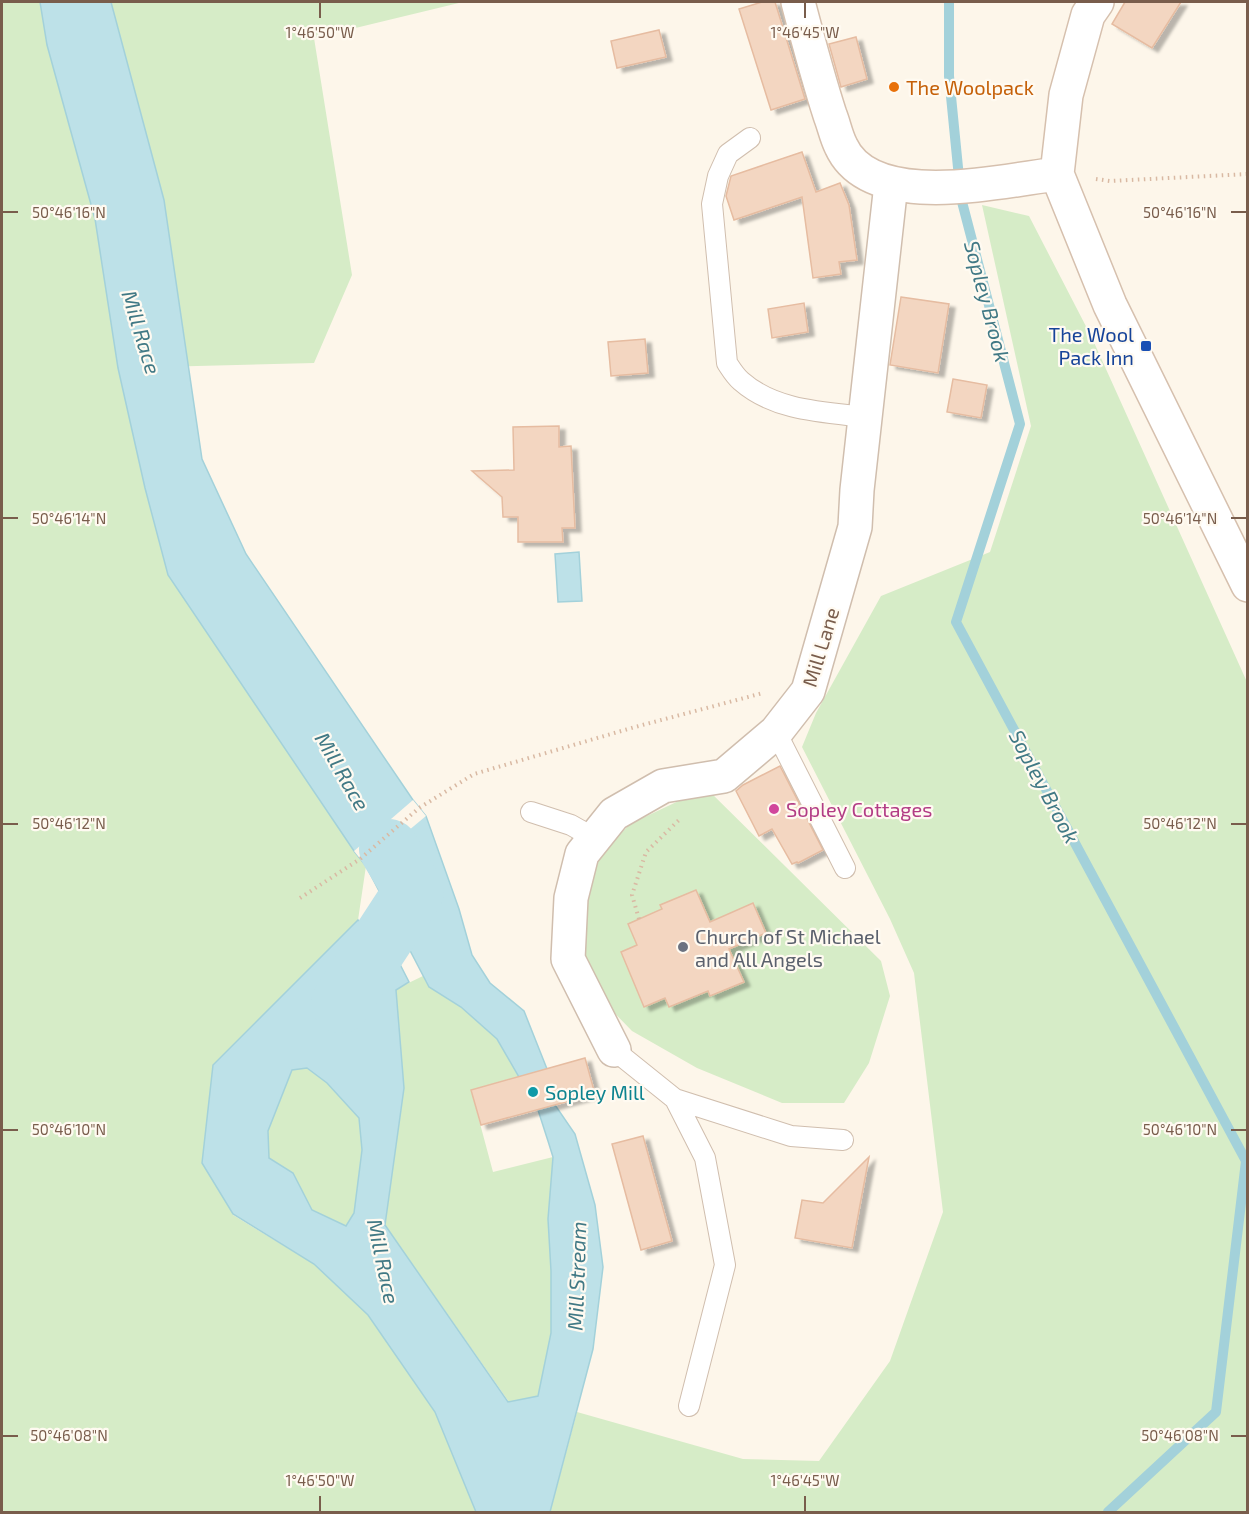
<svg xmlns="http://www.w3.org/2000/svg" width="1249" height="1514" viewBox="0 0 1249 1514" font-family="'Exo 2',sans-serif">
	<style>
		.green { fill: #d6ecc7 }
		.water { fill: #bde1e8; stroke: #a3d1da; stroke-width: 1.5; fill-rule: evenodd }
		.pier { fill: #fdf6ea }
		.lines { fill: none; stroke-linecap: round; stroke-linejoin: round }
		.stream { stroke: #a3d1da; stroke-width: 10 }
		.river { stroke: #bde1e8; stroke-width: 60 }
		.building { fill: #f3d6c1; stroke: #e6bca1; stroke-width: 1.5; filter: url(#shadow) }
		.service-casing { stroke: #d0beae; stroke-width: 22 }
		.minor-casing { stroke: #d0beae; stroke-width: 36 }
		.secondary-casing { stroke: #d6c0ae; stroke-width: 36 }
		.path { stroke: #d9b9a3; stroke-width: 4; stroke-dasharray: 1.5 4.5; stroke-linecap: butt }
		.service { stroke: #fff; stroke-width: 20 }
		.minor { stroke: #fff; stroke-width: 33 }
		.secondary { stroke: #fff; stroke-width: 33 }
		.ticks { fill: none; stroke: #795d4c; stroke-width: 2 }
		.food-dot { fill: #e8710a; stroke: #fffaf1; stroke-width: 2 }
		.transit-dot { fill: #1a4fb4; stroke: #fffaf1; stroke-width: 2 }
		.hotel-dot { fill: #d1479c; stroke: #fffaf1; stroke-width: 2 }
		.worship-dot { fill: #6b7280; stroke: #fffaf1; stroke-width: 2 }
		.culture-dot { fill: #0f9aa8; stroke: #fffaf1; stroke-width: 2 }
		.labels { text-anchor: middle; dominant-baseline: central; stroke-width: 4.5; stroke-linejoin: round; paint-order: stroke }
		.food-label { font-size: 20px; fill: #c56008; stroke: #fffaf1; text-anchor: start }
		.transit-label { font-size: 20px; fill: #164399; stroke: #fffaf1; text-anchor: end }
		.street-label { font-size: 20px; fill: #795d4c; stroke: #fffaf1 }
		.hotel-label { font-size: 20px; fill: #b23c85; stroke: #fffaf1; text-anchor: start }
		.worship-label { font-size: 20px; fill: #5b616d; stroke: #fffaf1; text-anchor: start }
		.culture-label { font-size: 20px; fill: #0d838f; stroke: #fffaf1; text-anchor: start }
		.water-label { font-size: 21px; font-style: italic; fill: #417985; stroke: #fffaf1 }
		.ticks-label { font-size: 15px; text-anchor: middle; fill: #795d4c; stroke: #fffaf1; stroke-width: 4.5; stroke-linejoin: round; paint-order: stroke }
	</style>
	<defs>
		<filter id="shadow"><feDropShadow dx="6" dy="4" stdDeviation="1.5" flood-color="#0004"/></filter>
	</defs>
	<rect width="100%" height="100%" fill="#fdf6ea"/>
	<path class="green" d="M2,2H463L314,38L352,275L314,363L119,368L366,866L358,920L213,1065L233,1215L314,1264L368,1315L435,1412L476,1512H2Z
		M982,205L1029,216L1092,338L1247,682V1512H550L577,1412L743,1459L819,1461L890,1361L943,1212L914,973L890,919L802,747L816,713L881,596L990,552L1031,426Z
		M706,788L881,961L890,996L869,1063L844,1103H782L697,1068L632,1031L598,996L575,962L591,874L607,848L630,824Z
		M423,976L429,987L461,1007L497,1039L520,1076L471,1090L493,1172L553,1157L548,1219L551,1271V1333L538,1396L509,1402L385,1225L404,1088L396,989Z
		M307,1067L327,1083L359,1118L362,1150L354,1213L346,1226L312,1210L293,1173L269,1158L268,1131L292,1070Z"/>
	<path class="water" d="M40,2H111L164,200L202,459L246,554L413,800L426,816L459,909L472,955L490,983L524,1011L547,1069L555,1105L575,1134L595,1205L603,1267L593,1349L550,1512H476L435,1412L368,1315L314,1264L233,1214L202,1163L213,1065L358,920L369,940L383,931L409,982L396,990L404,1088L385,1225L508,1402L538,1396L551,1333V1271L548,1219L553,1157L548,1141L538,1110L497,1039L461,1007L429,987L366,866L354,851L168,575L145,488L118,368L95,219L47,45ZM307,1068L327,1083L359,1118L362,1150L354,1213L346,1226L312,1210L293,1173L269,1158L268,1131L292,1070Z
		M579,552L582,601L558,602L555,554Z"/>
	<path class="pier" d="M413,800L426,816L366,866L354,851Z"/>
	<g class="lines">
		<path class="stream" d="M949,2V76L961,198L1020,424L956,622L1246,1161L1216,1412L1108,1512"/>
		<path class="river" d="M341,1003L414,891L389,849"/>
	</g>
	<path class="building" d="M762,2H775L805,99L771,110L739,9Z
		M1125,2H1181L1152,48L1112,24Z
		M659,30L666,57L617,68L611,41Z
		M856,37L867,79L841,87L829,44Z
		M802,152L816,192L840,183L849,205L857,260L839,262L841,274L813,278L802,197L734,220L726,196L731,176Z
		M901,297L949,304L938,373L890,365Z
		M804,303L808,332L772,338L768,309Z
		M645,339L648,373L611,376L608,342Z
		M953,379L987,385L981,418L947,412Z
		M559,426V447L571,446L575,528H562L563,542H518V517H503L502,497L472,471L514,470L513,427Z
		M780,766L823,850L798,863L797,862L792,864L772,829L759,836L736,791L743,785Z
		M696,890L710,922L753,903L766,933L729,949L744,982L710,996L708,991L669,1007L665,998L644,1007L621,952L637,945L628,924L662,909L660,905Z
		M585,1058L595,1094L481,1125L471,1090Z
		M643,1136L672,1241L641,1250L612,1144Z
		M869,1157L852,1248L795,1238L802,1200L823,1203Z"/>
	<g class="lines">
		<g class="service-casing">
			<path id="service" d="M750,138L728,154L718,176L712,204L727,363C731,369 735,376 741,381C775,411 823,412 866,417
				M776,732L845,868
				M531,812L571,825L594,838
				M614,1050L675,1099L705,1158L725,1265L689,1406
				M675,1099L791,1136L843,1140"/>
		</g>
		<g class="minor-casing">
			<path id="minor" d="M614,1050L568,959L571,898L582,854L614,814L663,786L724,776L776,732L808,691L855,527L857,490L891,184"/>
		</g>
		<g class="secondary-casing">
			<path id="secondary" d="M798,2C808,40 818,78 830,115C834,125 836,136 841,146C871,212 999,181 1057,174
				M1097,2L1088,15L1066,95L1057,174L1110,305L1248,585"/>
		</g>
		<path class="path" d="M1096,179L1110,181L1248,174
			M300,898L360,859L419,808L474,774L635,727L763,693
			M639,919L632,895L646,852L681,818"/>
		<use href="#service" class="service"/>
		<use href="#minor" class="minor"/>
		<use href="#secondary" class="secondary"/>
	</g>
	<path class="ticks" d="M320,3V18M805,3V18M3,212H18M1231,212H1246M3,518H18M1231,518H1246M3,824H18M1231,824H1246M3,1130H18M1231,1130H1246M3,1436H18M1231,1436H1246M320,1496V1511M805,1496V1511"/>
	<circle class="food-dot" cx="894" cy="87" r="6"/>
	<rect class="transit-dot" x="1140" y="340" width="12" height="12" rx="3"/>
	<circle class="hotel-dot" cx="774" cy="809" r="6"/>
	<circle class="worship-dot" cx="683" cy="947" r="6"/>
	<circle class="culture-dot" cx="533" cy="1092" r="6"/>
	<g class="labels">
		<g class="food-label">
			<text x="906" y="87">The Woolpack</text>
		</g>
		<g class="transit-label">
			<text x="1134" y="334">The Wool<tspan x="1134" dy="23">Pack Inn</tspan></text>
		</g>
		<g class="street-label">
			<text transform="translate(820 647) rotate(-73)">Mill Lane</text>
		</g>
		<g class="hotel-label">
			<text x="786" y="809">Sopley Cottages</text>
		</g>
		<g class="worship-label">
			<text x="695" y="936">Church of St Michael<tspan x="695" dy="23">and All Angels</tspan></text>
		</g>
		<g class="culture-label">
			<text x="545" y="1092">Sopley Mill</text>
		</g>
		<g class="water-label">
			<text transform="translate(988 301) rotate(75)">Sopley Brook</text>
			<text transform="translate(142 332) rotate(73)">Mill Race</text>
			<text transform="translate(343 771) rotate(60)">Mill Race</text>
			<text transform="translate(1045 786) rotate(62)">Sopley Brook</text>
			<text transform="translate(384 1261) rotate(78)">Mill Race</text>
			<text transform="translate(576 1276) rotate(-88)">Mill Stream</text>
		</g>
	</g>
	<g class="ticks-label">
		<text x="320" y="38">1°46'50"W</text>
		<text x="805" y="38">1°46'45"W</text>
		<text x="69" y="218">50°46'16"N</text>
		<text x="1180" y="218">50°46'16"N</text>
		<text x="69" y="524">50°46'14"N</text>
		<text x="1180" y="524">50°46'14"N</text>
		<text x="69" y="829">50°46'12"N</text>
		<text x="1180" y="829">50°46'12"N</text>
		<text x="69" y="1135">50°46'10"N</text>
		<text x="1180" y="1135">50°46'10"N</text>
		<text x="69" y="1441">50°46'08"N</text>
		<text x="1180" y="1441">50°46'08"N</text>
		<text x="320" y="1486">1°46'50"W</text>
		<text x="805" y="1486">1°46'45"W</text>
	</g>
	<rect width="1249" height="1514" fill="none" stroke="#795d4c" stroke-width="6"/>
</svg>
